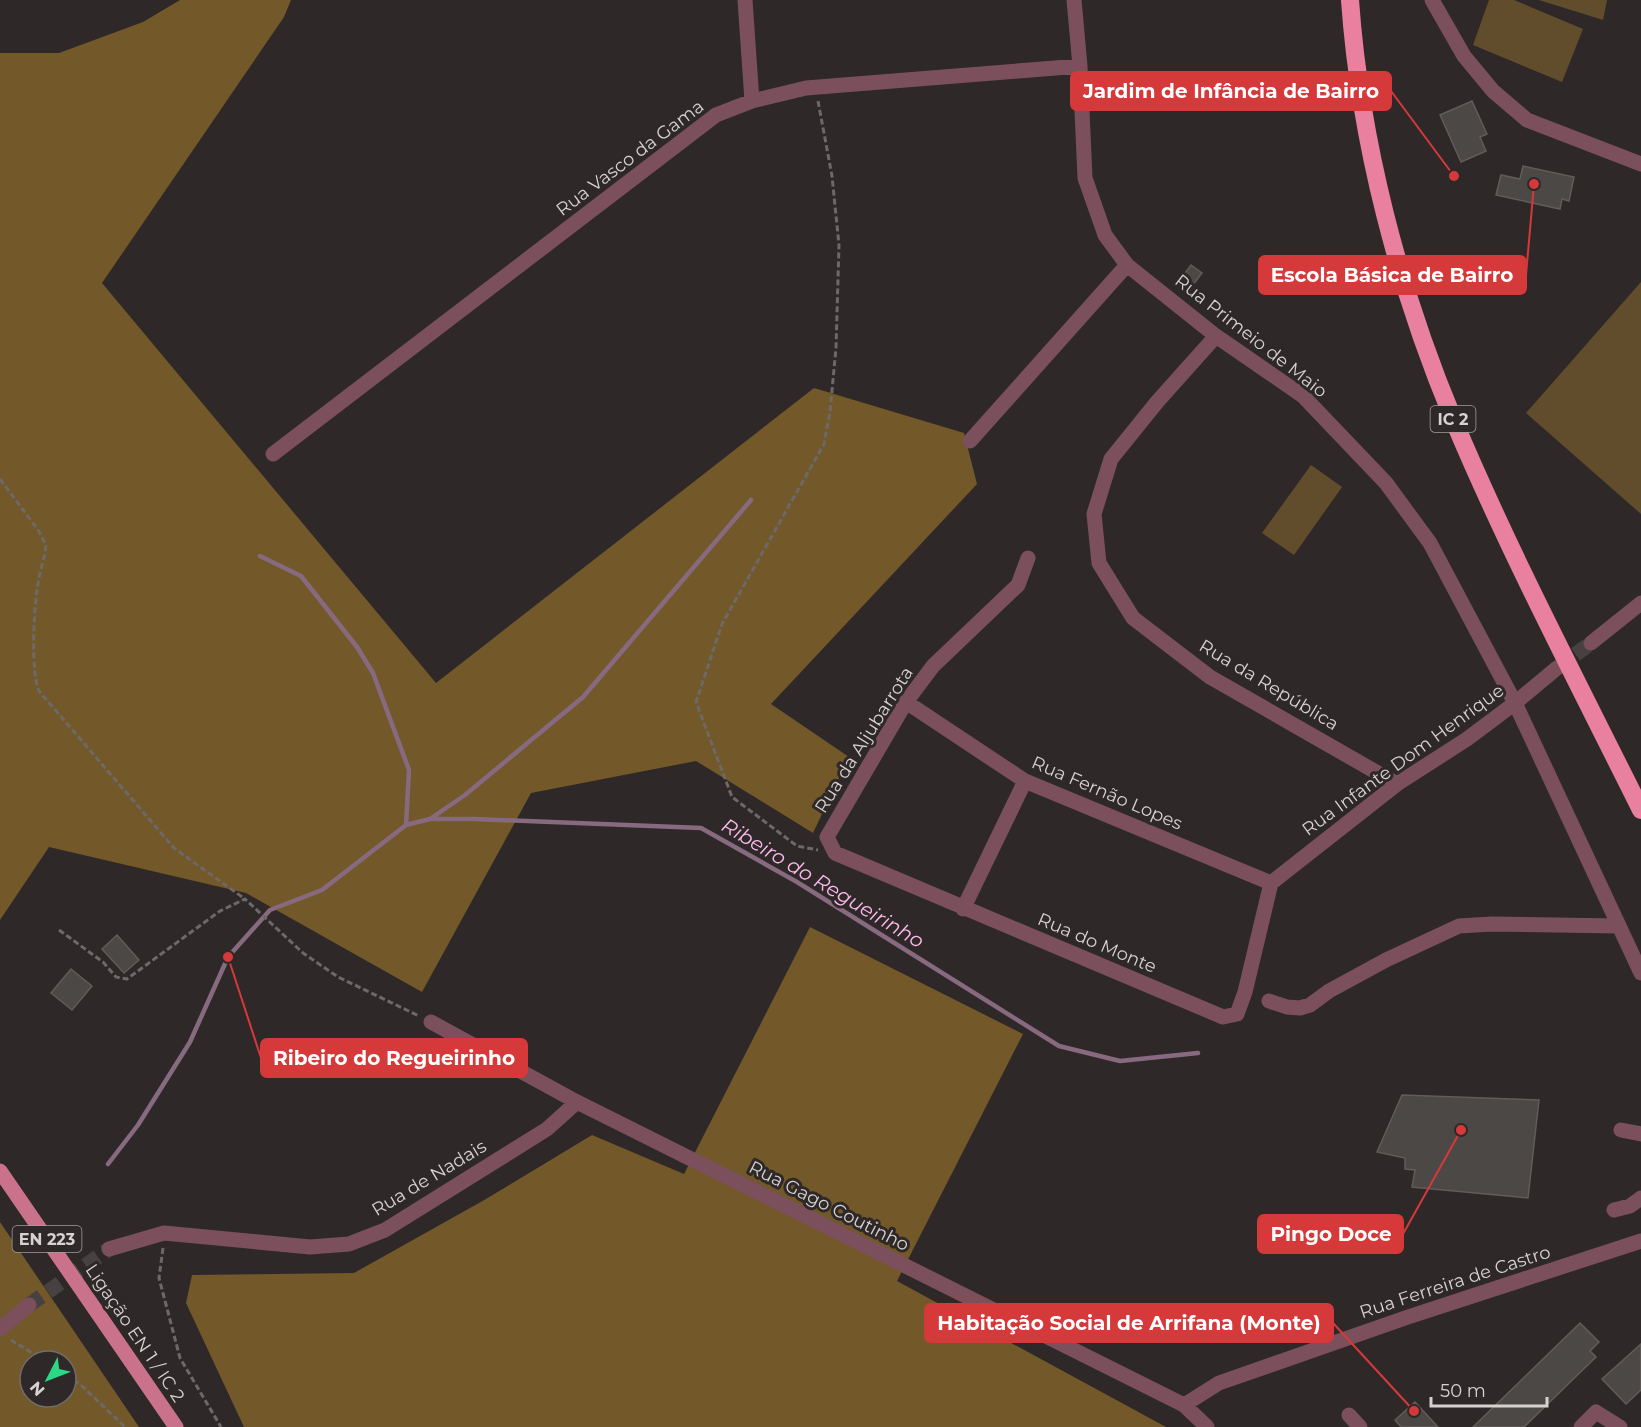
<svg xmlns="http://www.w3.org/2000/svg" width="1641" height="1427" viewBox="0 0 1641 1427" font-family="Montserrat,sans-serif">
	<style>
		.green { fill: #614d2c }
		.forest { fill: #735829; fill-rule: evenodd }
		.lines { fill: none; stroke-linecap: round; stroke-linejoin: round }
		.stream { stroke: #886a80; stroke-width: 4.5 }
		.building { fill: #4c4845; stroke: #615c59; stroke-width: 1.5 }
		.minor-tunnel { stroke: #474241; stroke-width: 15; stroke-dasharray: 15 8; stroke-linecap: butt }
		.path { stroke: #6d6968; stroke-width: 3; stroke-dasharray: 6 3; stroke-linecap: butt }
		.minor { stroke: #7b505c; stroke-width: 15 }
		.major { stroke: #ca728c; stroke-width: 15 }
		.highway { stroke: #e9809f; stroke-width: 18 }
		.labels { text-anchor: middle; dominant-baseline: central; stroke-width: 6; stroke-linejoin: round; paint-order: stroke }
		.shield { fill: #2e2928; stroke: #a39f9e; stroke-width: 1.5 }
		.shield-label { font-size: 16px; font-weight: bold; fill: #d5d2d1 }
		.street-label { font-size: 18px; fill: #d5d2d1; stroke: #2e2928 }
		.water-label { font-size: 20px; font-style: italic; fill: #feb9ec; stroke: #2e2928 }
		.leader { fill: none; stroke: #d63939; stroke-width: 2 }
		.callout-dot { fill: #d63939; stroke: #2e2928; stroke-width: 2 }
		.callout { fill: #d63939; stroke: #d63939; stroke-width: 2 }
		.callout-label { font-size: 20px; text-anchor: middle; font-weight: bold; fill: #fff }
	</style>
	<rect width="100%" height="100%" fill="#2e2928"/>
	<path class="green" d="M1489,0H1514L1583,29L1562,82L1473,45Z
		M1539,0H1607L1603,20Z
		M1641,282V514L1526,413Z
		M1311,465L1342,487L1294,555L1262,533Z"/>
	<path class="forest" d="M180,0H291L284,17L102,283L436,683L814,388L964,433L977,484L771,704L849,757L813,833L696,761L531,793L422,992L246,893L49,847L0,920V53H59L143,22Z
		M810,927L1023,1034L897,1281L1166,1427H244L186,1303L192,1275L354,1273L486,1199L592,1135L684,1174Z
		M0,1222L139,1427H0ZM30,1361H66V1397H30Z"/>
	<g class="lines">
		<path class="stream" d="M260,556L301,576L357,647L373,673L409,770L406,825
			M430,819L465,795L583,697L751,500
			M108,1164L138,1125L190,1042L228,957L270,910L322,890L406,825L430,819H474L701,828L797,882L1059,1046L1120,1061L1198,1053"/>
	</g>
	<path class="building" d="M1472,101L1487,134L1480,137L1486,151L1461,162L1440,115Z
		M1523,166L1574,177L1569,201L1562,199L1560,209L1496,195L1501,175L1520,179Z
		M1191,265L1202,273L1190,289L1179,281Z
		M117,935L139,960L124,973L102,949Z
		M71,969L92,986L72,1010L51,993Z
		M1402,1095L1539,1100L1528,1198L1412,1187L1415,1170L1405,1169V1158L1377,1152Z
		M1580,1323L1599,1342L1590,1351L1596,1357L1524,1427H1473Z
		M1641,1344V1390L1626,1404L1602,1379Z
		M1415,1402L1438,1427H1401L1395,1420Z"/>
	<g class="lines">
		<path class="minor-tunnel" d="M1557,668L1591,643
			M29,1305L109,1249"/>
		<path class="path" d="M818,101L832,176L839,245L836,348L830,412L824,444L722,624L696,702L732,797L797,846L818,850
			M0,479L38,530L46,545C45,556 41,567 39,578C34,601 30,671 39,691L174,848L245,899
			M59,930L103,962L116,977L127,979L220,911L245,899L303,953L338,977L419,1016
			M163,1248L159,1278L180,1358L221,1427
			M11,1340L45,1361
			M66,1375L81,1385L125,1427"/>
		<path class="minor" d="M745,0L752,101
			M1074,0L1080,66L1085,178L1105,235L1127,265L1216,336L1303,396L1386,483L1430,543L1515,703L1641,973
			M1432,0L1464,56L1493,91L1527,120L1641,164
			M1216,336L1157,402L1111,459L1094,514L1099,563L1133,618L1210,677L1397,784
			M970,441L1127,265
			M273,454L716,115L752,101L806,88L1080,66
			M1028,558L1018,585L933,666L906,702L827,837L835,853L1223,1017L1237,1014L1245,992L1271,883
			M1591,643L1641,603
			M906,702L1025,781L1271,883
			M1271,883L1397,784L1467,739L1515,703L1557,668
			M963,909L1025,781
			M1269,1001L1287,1007L1300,1008L1310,1005L1329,991L1386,960L1459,926L1492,924L1619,926
			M431,1022L577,1102L1184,1405L1207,1427
			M1621,1130L1641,1134
			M1614,1210L1630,1206L1641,1198
			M109,1249L164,1233L310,1247L349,1244L385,1230L547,1129L577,1102
			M0,1329L29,1305
			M1184,1405L1219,1383L1408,1317L1641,1241
			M1349,1415L1360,1427
			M1581,1427L1596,1412L1620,1427"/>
		<path class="major" d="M0,1171L176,1427"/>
		<path class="highway" d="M1350,0C1360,142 1399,290 1454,421C1510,554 1577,681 1641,810"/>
	</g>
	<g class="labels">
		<g class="shield">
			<rect x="1430.5" y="406" width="45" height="26" rx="4.5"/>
			<rect x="12.5" y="1226" width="69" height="26" rx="4.5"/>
		</g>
		<g class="shield-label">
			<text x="1453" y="419">IC 2</text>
			<text x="47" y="1239">EN 223</text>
		</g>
		<g class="street-label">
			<text transform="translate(630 158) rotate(-37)">Rua Vasco da Gama</text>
			<text transform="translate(1251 336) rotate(38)">Rua Primeio de Maio</text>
			<text transform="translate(1269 685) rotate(31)">Rua da República</text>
			<text transform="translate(864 740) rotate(-58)">Rua da Aljubarrota</text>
			<text transform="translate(1403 760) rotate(-36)">Rua Infante Dom Henrique</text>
			<text transform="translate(1107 793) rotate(23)">Rua Fernão Lopes</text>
			<text transform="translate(1097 943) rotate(23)">Rua do Monte</text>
			<text transform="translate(429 1178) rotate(-31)">Rua de Nadais</text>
			<text transform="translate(829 1206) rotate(27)">Rua Gago Coutinho</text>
			<text transform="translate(1455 1282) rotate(-18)">Rua Ferreira de Castro</text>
			<text transform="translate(135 1333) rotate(56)">Ligação EN 1 / IC 2</text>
		</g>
		<g class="water-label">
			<text transform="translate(823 883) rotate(31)">Ribeiro do Regueirinho</text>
		</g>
	</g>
	<path class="leader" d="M1454 176L1391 91M1534 184L1526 275M228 957L261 1058M1461 1130L1403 1234M1414 1411L1333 1323"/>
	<g class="callout-dot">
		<circle cx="1454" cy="176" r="6"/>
		<circle cx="1534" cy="184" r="6"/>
		<circle cx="228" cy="957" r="6"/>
		<circle cx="1461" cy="1130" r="6"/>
		<circle cx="1414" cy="1411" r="6"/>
	</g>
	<g class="callout">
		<rect x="1071" y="72" width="320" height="38" rx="6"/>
		<rect x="1259" y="256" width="267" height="38" rx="6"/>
		<rect x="261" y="1039" width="266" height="38" rx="6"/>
		<rect x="1258" y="1215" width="145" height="38" rx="6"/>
		<rect x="925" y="1304" width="408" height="38" rx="6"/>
	</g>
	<g class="callout-label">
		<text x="1231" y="98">Jardim de Infância de Bairro</text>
		<text x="1392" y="282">Escola Básica de Bairro</text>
		<text x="394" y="1065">Ribeiro do Regueirinho</text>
		<text x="1331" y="1241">Pingo Doce</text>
		<text x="1129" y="1330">Habitação Social de Arrifana (Monte)</text>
	</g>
	<g transform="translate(48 1379) rotate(228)"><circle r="28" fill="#2e2928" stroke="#716d6c" stroke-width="1.5"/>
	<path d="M0-4.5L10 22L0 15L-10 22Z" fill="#2ad885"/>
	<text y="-9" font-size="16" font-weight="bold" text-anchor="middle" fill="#d5d2d1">N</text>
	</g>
	<path d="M1431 1397v9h116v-9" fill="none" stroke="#d5d2d1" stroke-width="3"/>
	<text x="1440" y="1397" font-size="18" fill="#d5d2d1" stroke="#2e2928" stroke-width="4.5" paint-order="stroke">50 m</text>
</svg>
